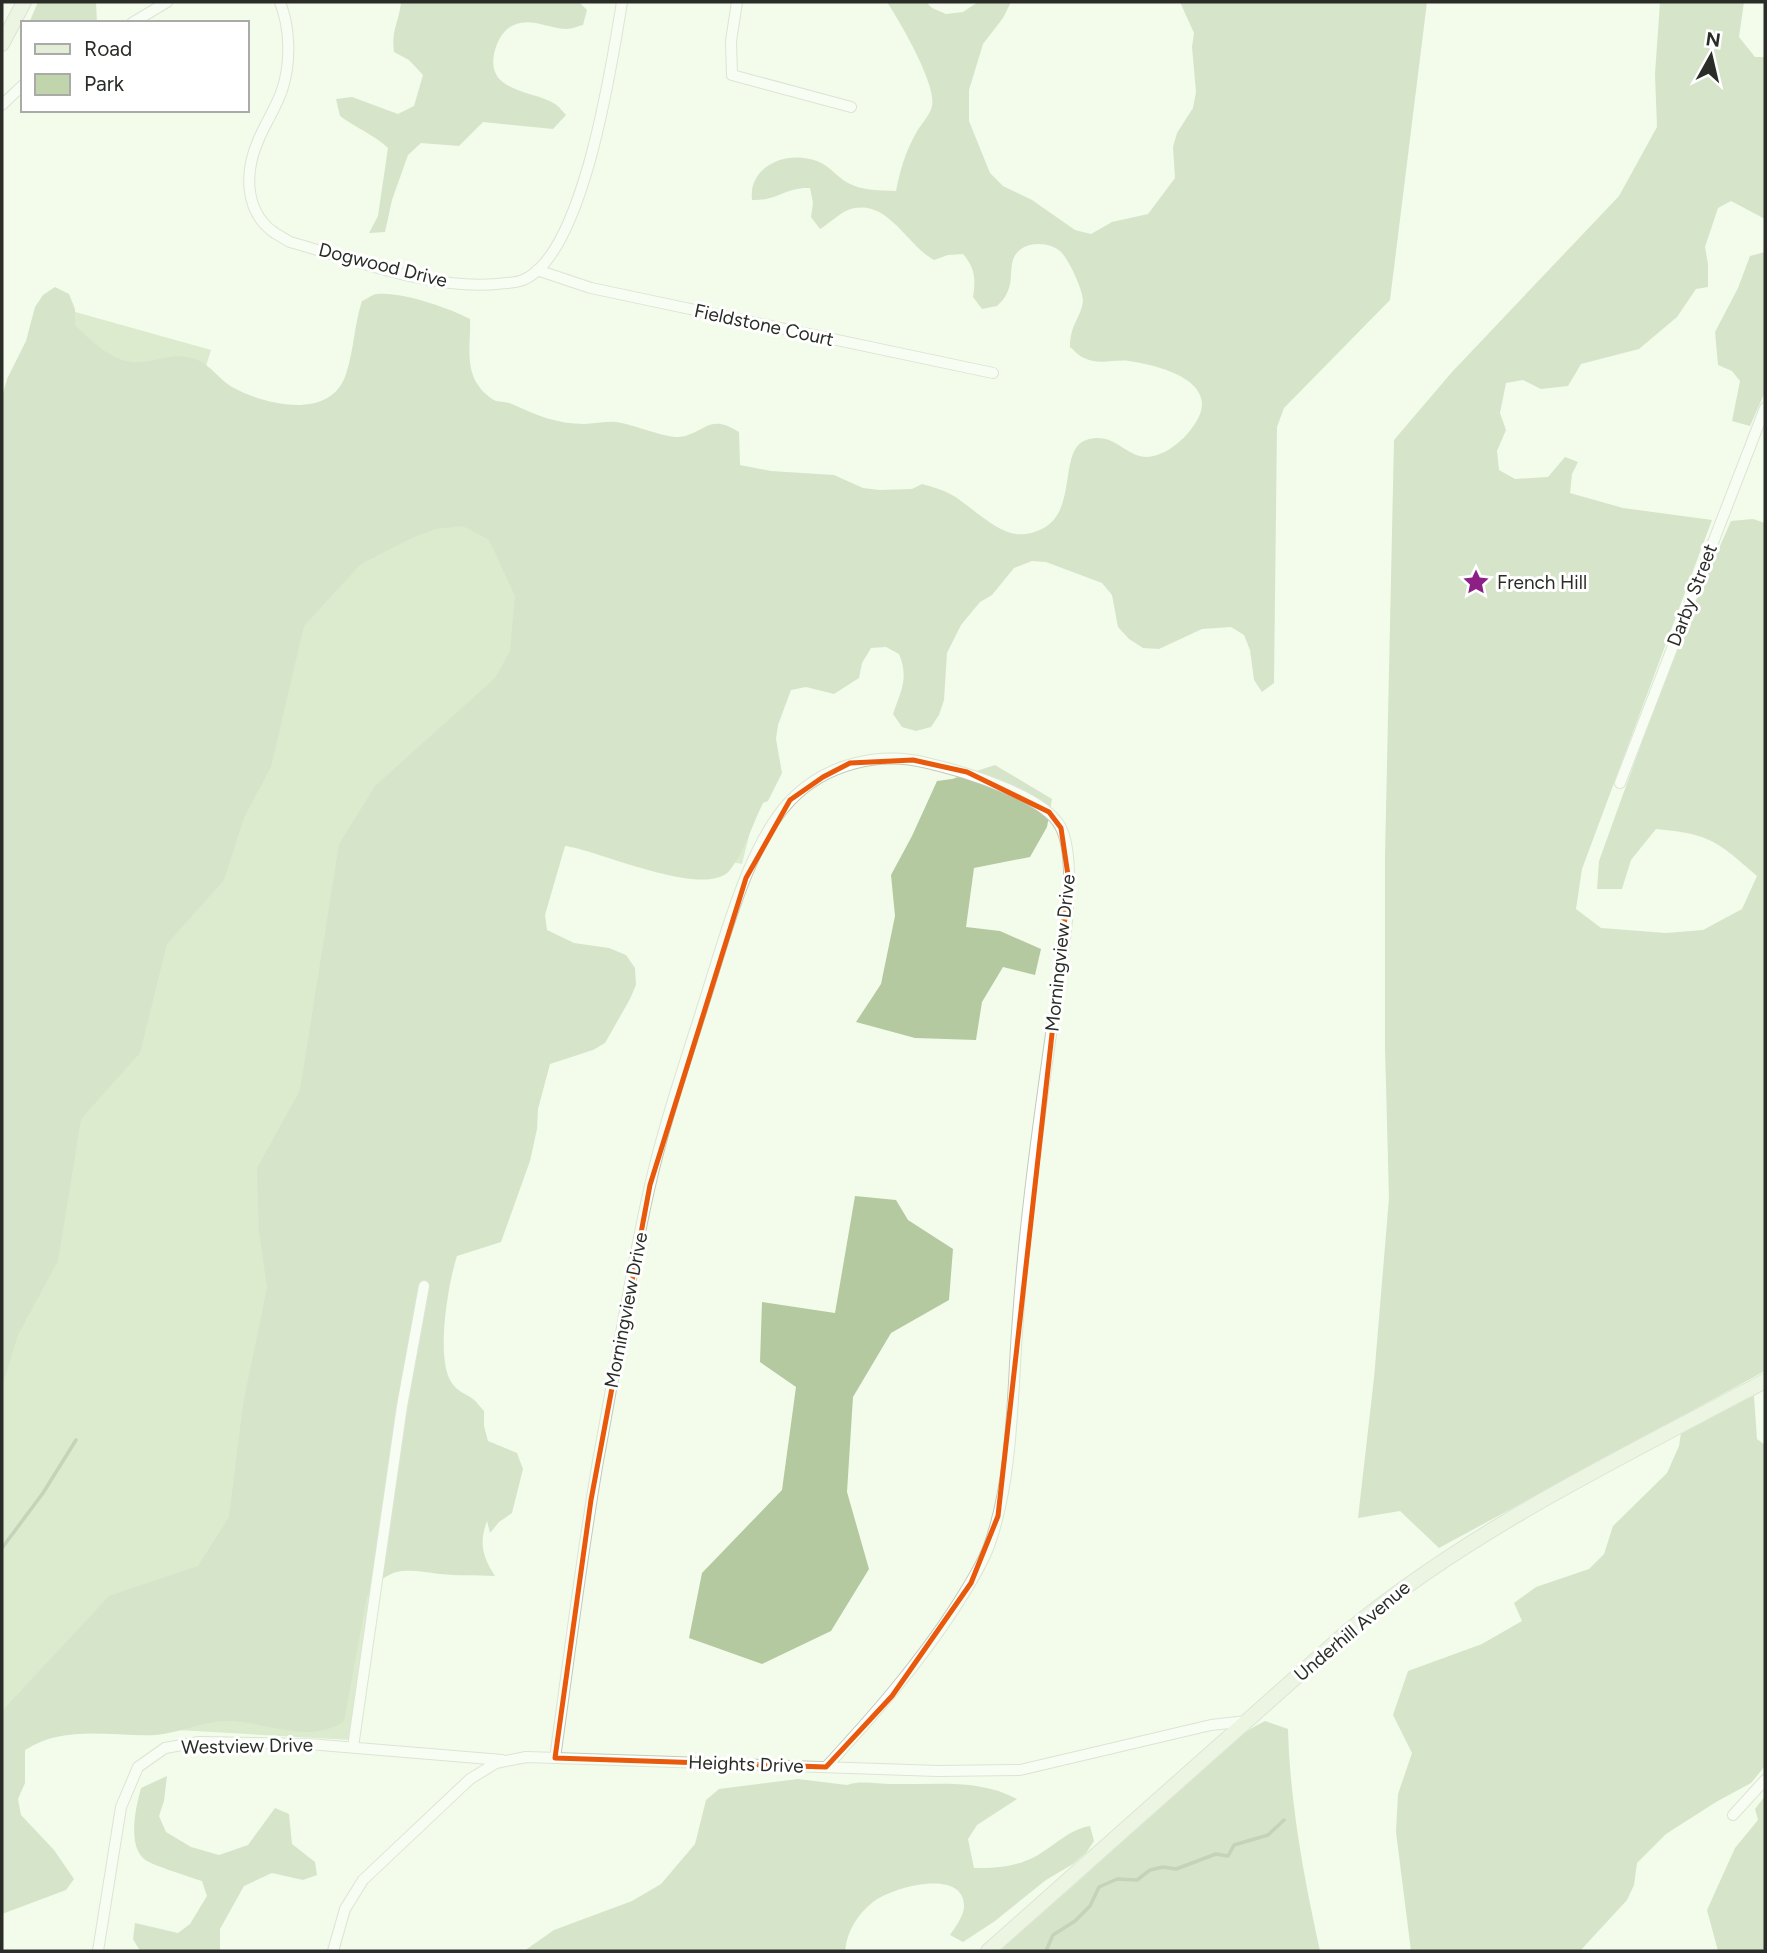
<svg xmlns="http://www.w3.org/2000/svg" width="1767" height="1953" viewBox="0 0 1767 1953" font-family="Figtree,sans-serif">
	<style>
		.green { fill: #c1d5ac }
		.forest { fill: #b4c99f }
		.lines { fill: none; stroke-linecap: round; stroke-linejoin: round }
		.stream { stroke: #8ea27a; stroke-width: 3.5 }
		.street-casing { stroke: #c1cab9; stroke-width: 12 }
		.secondary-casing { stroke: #c1cab9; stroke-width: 16 }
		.street { stroke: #fff; stroke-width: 10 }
		.secondary { stroke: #e3edd8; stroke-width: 14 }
		.marked { fill: none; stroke: #e8590c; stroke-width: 5; stroke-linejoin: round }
		.labels { text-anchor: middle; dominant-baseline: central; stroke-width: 6; stroke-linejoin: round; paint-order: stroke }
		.street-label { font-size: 19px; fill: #2a2d27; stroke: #fff }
		.poi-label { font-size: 19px; fill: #2a2d27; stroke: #fff; text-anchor: start }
	</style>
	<rect width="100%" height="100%" fill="#f3fceb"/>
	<path class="green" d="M61,308L211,350L197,395L820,548L742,864L499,814L351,1740L38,1722L2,1793V467Z"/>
	<path class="forest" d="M38,2H96L97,23H29Z
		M401,2H579L587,10L583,25C578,26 572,29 567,29C550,29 531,17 514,25C504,29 498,40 495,50C483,93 534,90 555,104C559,106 563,112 566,115L553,129L483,122L459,146L421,143L408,155L392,200L385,232L369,233L378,216L388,148C373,134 356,128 340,116L336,99L352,97L398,114L414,106L423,75L409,60L394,52C391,29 399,23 401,2Z
		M887,2H926L932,8L946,14L963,12L978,2H1011L1003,18L983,44L969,90V121L990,173L1003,186L1032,200L1075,230L1091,234L1112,222L1148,214L1175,178L1173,147L1177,133L1193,108L1196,92L1192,47L1194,33L1180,2H1427L1390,300L1284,408L1277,427L1274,683L1262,692L1254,680L1250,650L1244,635L1231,627L1202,629L1159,649L1143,648L1129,639L1118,627L1112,595L1102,583L1046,562L1032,561L1014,568L992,595L980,602L961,625L947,653L944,700L939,715L931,727L916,731L902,727L893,714C901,691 909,678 899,654L886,647L871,648L862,663L859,678L834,694L806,687L791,690L778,725L776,739L782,773L768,801L763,803C752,825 745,851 730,870C706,900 598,850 565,846L545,915L547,930L574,943L609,948L626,955L635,968L636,985L630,999L605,1043L593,1050L550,1064L538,1109L537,1129L530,1161L501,1242L457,1256C448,1284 437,1351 449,1378C455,1391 463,1392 473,1399C477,1402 480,1407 484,1411V1426L488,1441L517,1453L523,1469L512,1513L499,1522L490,1533L487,1521C479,1543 482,1556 495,1576C477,1575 458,1576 440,1574C406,1570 389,1564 367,1597L344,1721C310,1746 263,1720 225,1721C201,1722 179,1733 156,1735C112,1737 65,1724 25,1750V1783L18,1799L21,1815L54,1850L74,1879L66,1890L2,1914V1711L109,1596L198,1566L229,1517L243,1404L267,1288L259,1232L257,1168L300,1090L339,844L375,786L495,678L510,651L515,596L489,540L463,526L436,529L412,538L361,564L304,626L271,767L244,818L224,880L167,944L140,1053L81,1119L58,1261L18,1335L2,1387V397L7,379L26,341L35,307L43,295L55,287L69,294L75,309V325C90,340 112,361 133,362C153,364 171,352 191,358C210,362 218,380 234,388C265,405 331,421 346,374C354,350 354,325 362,301C367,299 373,294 377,294C400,291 450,308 470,319C471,339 466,359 474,378C478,387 487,397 496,401C502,402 507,402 512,404C536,415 557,424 584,424C594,424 606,421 616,422C632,424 665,438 679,437C705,434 708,412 739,432L740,465L771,471L834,475L863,488L879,490L912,489L922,484C933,487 943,490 952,495C973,507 1000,538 1025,534C1085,526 1054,452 1086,440C1108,433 1117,446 1134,454C1154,464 1177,446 1189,432C1196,423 1205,410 1201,398C1195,374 1150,364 1129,361C1113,359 1098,366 1082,357C1078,355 1074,350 1070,347C1070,324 1081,318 1083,301C1083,290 1069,260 1061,252C1052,243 1032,241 1021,249C1006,260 1015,278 1007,293C1005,298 1001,302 997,306L982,309L973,297C976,279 975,268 963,254L948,255L934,260C906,245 887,196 848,210C838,214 829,224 820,229L811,217L813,203L810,188C785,187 778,201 752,200C748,165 788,150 817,161C830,166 837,177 848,183C862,191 881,190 896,191C900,171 905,153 915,135C919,126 930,116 932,106C937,85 899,20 887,2Z
		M1660,2H1744L1739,37L1755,57H1765V219L1731,201L1718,208L1705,247L1708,264V287L1696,289L1677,317L1639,349L1581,364L1568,386L1541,389L1523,380L1506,383L1500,413L1506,430L1497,451L1499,470L1515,479L1548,477L1565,457L1578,462L1572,474L1570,493L1623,508L1712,520L1582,869L1576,909L1601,928L1666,933L1703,930L1742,909L1757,876C1717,841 1710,834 1656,829L1631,860L1622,889H1597L1599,861L1679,639L1731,521L1753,519L1765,523V1371L1439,1548L1400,1511L1358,1518L1374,1378L1389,1198L1385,1048V856L1394,440L1452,372L1619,196L1657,127L1655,74Z
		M1765,252V392L1750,426L1732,421L1740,381L1732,371L1718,365L1715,332L1738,288L1750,256Z
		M995,765L1052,799L1047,827L1030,857L974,868L966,927L1000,931L1041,949L1035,975L1003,967L982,1002L976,1040L915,1038L856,1022L881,984L895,916L891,875L912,836L937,781L952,779Z
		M855,1196L896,1200L908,1220L953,1249L949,1300L891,1333L853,1397L847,1492L869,1569L831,1631L762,1664L689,1638L702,1573L782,1490L796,1387L760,1362L762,1302L835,1313Z
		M1754,1396L1757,1439L1765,1445V1766L1751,1783L1716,1802L1666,1834L1637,1863L1634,1885L1627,1900L1580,1951H1411L1396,1832L1398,1794L1412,1753L1393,1715L1408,1671L1482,1644L1522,1621L1514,1603L1536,1587L1589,1569L1604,1554L1613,1526L1667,1473L1679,1446L1681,1433L1724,1408Z
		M1265,1721L1288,1729C1290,1804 1304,1878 1320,1951H998C1045,1911 1092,1870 1138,1827C1177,1790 1216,1746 1265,1721Z
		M167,1776L164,1801L159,1816L166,1832L191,1847L219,1855L248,1845L275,1808L289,1814L292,1844L315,1862L317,1875L303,1880L272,1873L244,1886L220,1929V1951H140L133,1939L135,1923L178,1933L190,1924L207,1896L202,1881C190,1877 151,1865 144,1859C127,1843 136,1807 141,1788Z
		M798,1779L847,1785C861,1780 877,1784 891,1784C934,1785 979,1778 1017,1799L977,1825L968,1839L974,1868C997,1868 1017,1867 1038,1855C1055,1845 1070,1829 1090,1826L1094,1841L1086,1853L1073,1864L1046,1880L995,1921L963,1942L950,1935C955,1928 964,1915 964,1907C965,1867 892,1887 873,1902C857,1915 847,1931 845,1951H524L554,1930L632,1901L661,1884L695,1844L706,1800L719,1789Z
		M1765,1796V1951H1718L1707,1910L1735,1848L1758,1820L1755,1809Z"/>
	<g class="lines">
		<path class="stream" d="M2,1548L43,1493L76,1440
			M1046,1951L1053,1935L1075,1921L1090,1906L1099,1887L1117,1879L1137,1880L1150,1870L1163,1867L1176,1869L1216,1854L1228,1856L1234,1845L1268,1835L1284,1820"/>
		<g class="street-casing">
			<path id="street" d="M280,2C290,28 291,60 283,87C277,107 265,123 258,141C245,171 244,209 272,231C277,235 284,238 290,242C355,260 430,290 497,284C505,283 516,283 523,280C584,255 612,62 622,2
				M737,2L731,41L732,75L851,107
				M132,23L167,2
				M2,105L23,85
				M537,270L591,288L993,373
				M1620,783L1765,408
				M353,1747L402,1406L424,1286
				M555,1758C569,1659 581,1560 598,1461C615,1371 629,1279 649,1190C665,1118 690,1049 711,980C728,926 751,842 790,801C825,764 879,751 927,763C962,771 1043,795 1060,826C1081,864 1060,976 1053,1020C1039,1119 1025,1218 1018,1318C1012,1391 1014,1476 989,1546C981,1567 968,1587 956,1606C918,1665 873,1716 826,1767
				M1733,1815L1765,1780
				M98,1951L121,1807L138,1767L165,1748L199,1742L309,1744L502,1760
				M333,1951L345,1909L363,1880L470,1779L496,1763L526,1757L938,1771L1020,1770L1211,1725L1247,1721"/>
		</g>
		<g class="secondary-casing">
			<path id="secondary" d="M2,44L24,2
				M988,1951L1347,1632C1473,1528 1622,1457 1765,1381"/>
		</g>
		<use href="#street" class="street"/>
		<use href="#secondary" class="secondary"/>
	</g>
	<path d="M0 0H1767V1953H0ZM913,760L967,772L1049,812L1061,828L1069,882L998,1516L971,1583L892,1696L826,1767L555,1758L591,1500L650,1185L746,878L790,800L823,777L850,763Z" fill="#f3fceb" fill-opacity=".55" fill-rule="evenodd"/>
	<path class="marked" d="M913,760L967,772L1049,812L1061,828L1069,882L998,1516L971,1583L892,1696L826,1767L555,1758L591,1500L650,1185L746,878L790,800L823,777L850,763Z"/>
	<defs>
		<g id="sight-bare" transform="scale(2.1)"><path d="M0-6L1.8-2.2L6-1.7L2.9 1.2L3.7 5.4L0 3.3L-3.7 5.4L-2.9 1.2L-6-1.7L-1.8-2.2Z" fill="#8d2084" stroke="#fff" stroke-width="2.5" paint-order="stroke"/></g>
	</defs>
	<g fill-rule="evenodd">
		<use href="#sight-bare" x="1476" y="582"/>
	</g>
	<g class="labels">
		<g class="street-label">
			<text transform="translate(383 265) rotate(14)">Dogwood Drive</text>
			<text transform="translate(764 325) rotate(12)">Fieldstone Court</text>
			<text transform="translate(1692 595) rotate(-69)">Darby Street</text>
			<text transform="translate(1060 953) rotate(-84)">Morningview Drive</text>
			<text transform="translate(626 1310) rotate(-79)">Morningview Drive</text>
			<text transform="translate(1352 1631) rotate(-40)">Underhill Avenue</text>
			<text transform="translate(247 1746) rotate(-1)">Westview Drive</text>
			<text transform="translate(746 1764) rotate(2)">Heights Drive</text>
		</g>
		<g class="poi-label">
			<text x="1497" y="582">French Hill</text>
		</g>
	</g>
	<rect width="1767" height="1953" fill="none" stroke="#2a2d27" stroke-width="7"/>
	<rect x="21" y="21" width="228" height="91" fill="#ffffff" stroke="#aaaba9" stroke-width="2"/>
	<rect x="35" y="44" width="35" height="10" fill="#e3edd8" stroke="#aaaba9" stroke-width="2"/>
	<text x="84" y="56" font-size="21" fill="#2a2d27">Road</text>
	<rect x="35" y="74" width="35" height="21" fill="#c1d5ac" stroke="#aaaba9" stroke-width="2"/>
	<text x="84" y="91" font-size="21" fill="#2a2d27">Park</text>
	<g transform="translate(1711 56) rotate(8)" stroke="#ffffff" stroke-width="5" paint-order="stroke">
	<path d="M0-5L12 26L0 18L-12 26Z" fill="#2a2d27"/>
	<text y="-10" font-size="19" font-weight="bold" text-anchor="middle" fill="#2a2d27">N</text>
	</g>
</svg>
